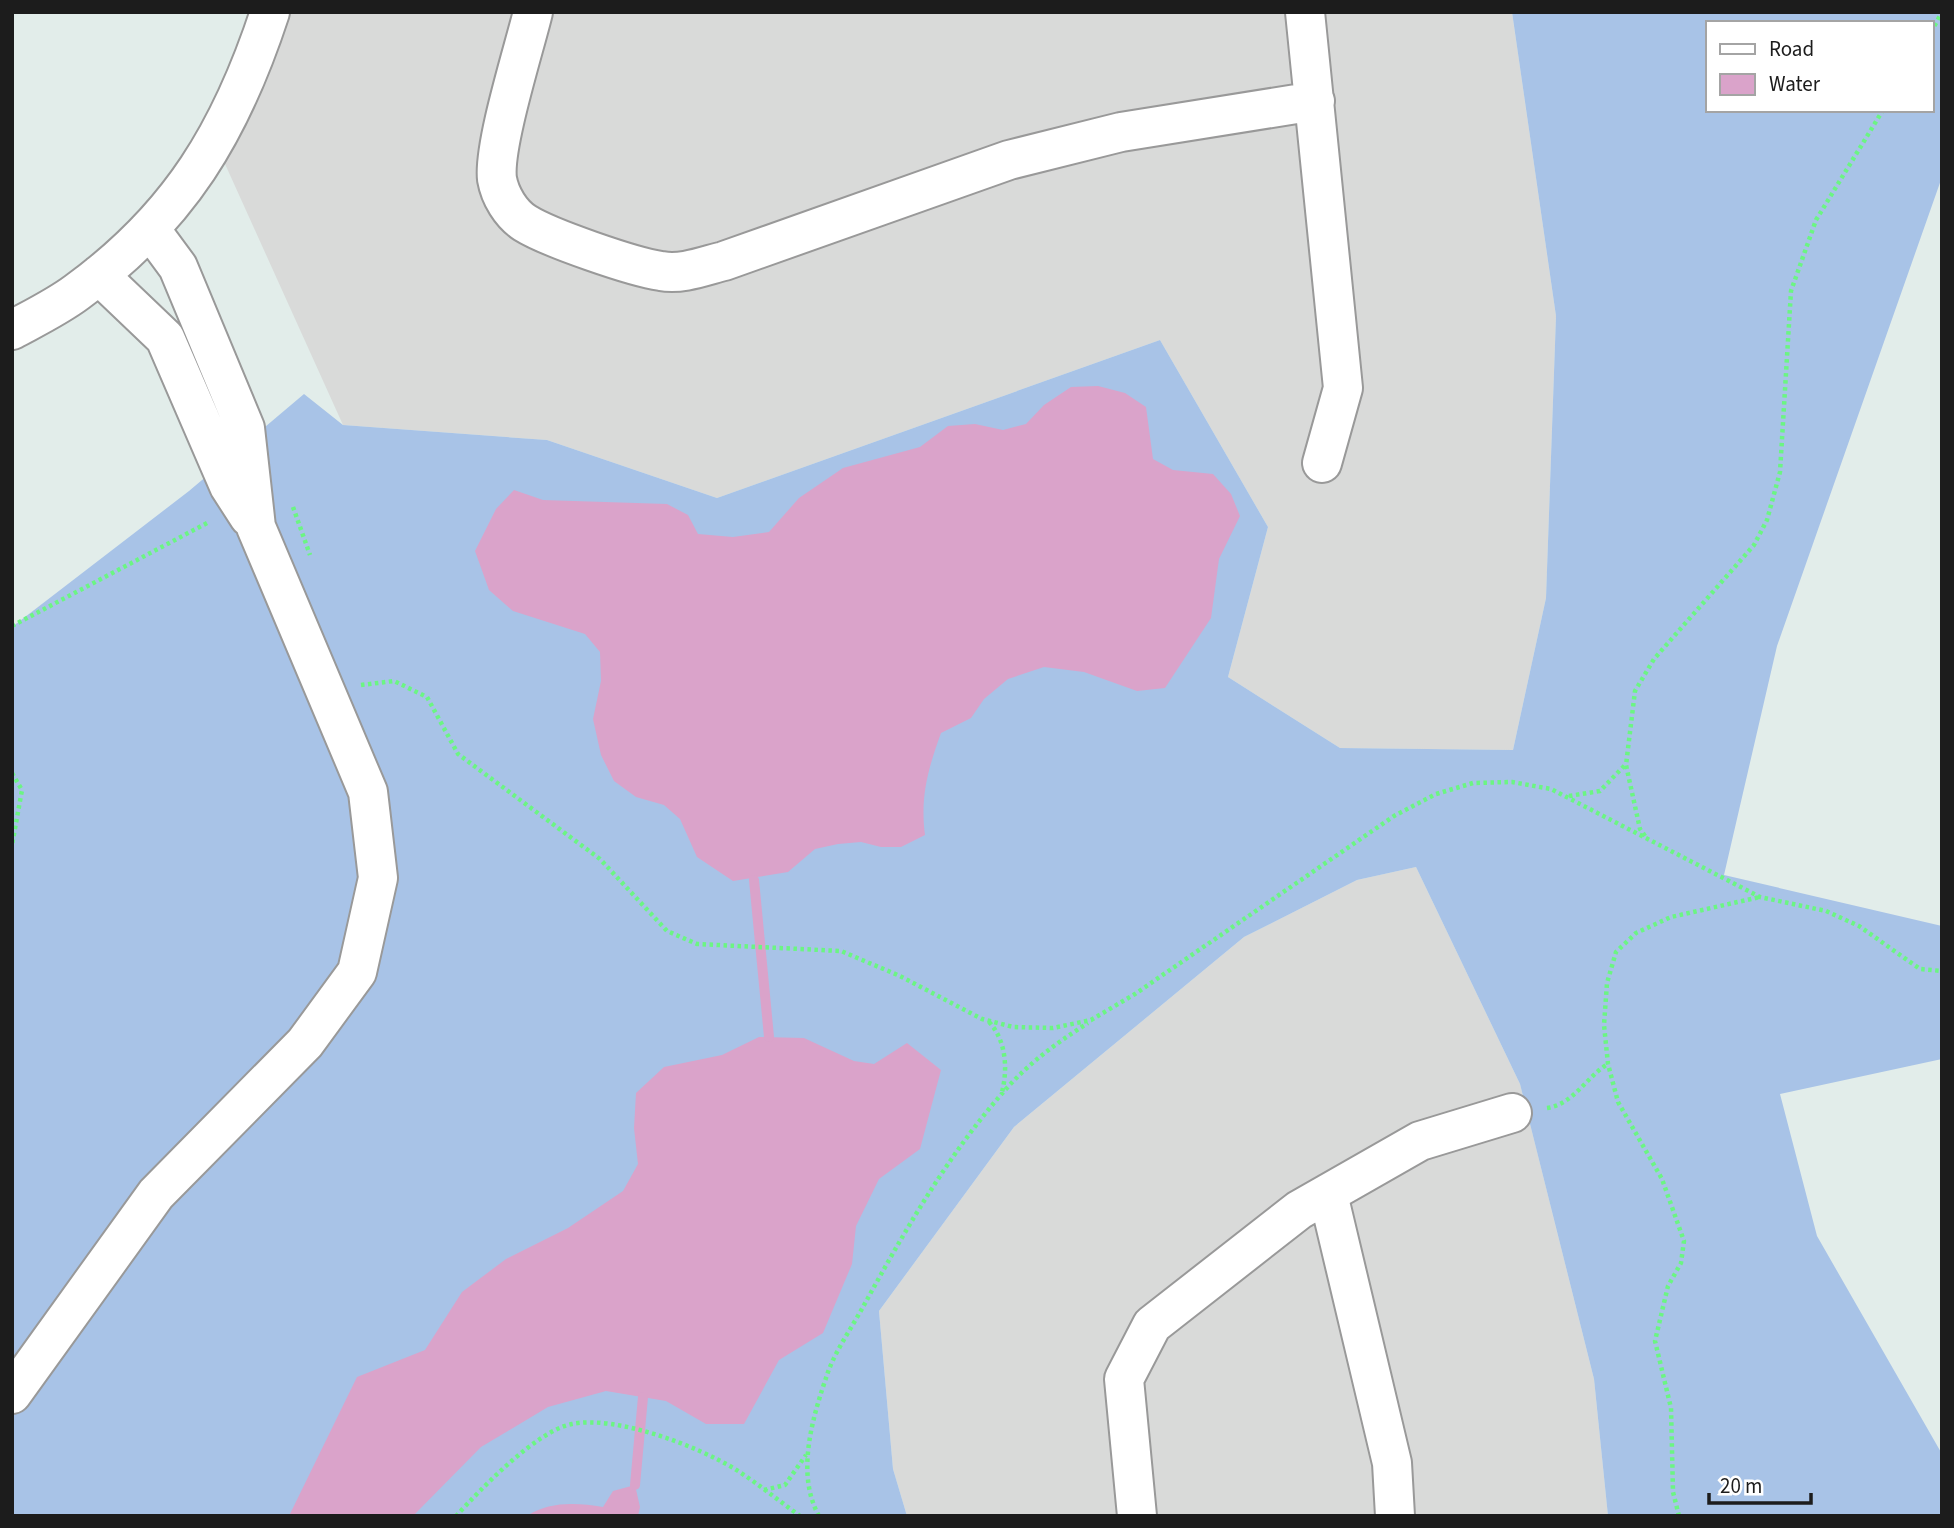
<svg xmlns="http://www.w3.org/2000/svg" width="1954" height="1528" viewBox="0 0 1954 1528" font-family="'Source Sans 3',sans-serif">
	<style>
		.residential { fill: #d9dad9 }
		.grass { fill: #a8c3e7; fill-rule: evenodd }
		.water { fill: #daa3ca }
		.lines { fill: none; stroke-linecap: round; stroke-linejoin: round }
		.stream { stroke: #daa3ca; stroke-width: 10 }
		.minor-casing { stroke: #999; stroke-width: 42 }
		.path { stroke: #6bf583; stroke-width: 4.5; stroke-dasharray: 3.5 3.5; stroke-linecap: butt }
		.minor { stroke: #fff; stroke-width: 38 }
	</style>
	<rect width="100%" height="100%" fill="#e2edea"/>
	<path class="residential" d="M270,12H1512L1556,316L1546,598L1513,750L1340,748L1228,677L1268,527L1160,340L717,498L547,440L343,425L216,144Z
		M1416,867L1520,1084L1594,1379L1608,1516H907L893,1469L879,1311L1014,1127L1244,937L1357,880Z"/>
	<path class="grass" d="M1512,12H1942V177L1777,646L1724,875L1942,926V1059L1780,1094L1817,1236L1942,1454V1516H1608L1594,1379L1520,1084L1416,867L1357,880L1244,937L1014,1127L879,1311L893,1469L907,1516H12V627L189,491L304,394L343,425L547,440L717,498L1160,340L1268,527L1228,677L1340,748L1513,750L1546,598L1556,316ZM1707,23H1931V110H1707Z"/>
	<path class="water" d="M1098,386L1125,393L1146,407L1153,459L1173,470L1213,474L1231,494L1240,516L1219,559L1211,618L1165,688L1137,691L1084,672L1044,667L1008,679L984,699L971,718L941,733C928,769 920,797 925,835L901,847H881L861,842L838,844L815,849L788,872L733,881L697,857L680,819L664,805L636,797L614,781L601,755L593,719L601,681L600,652L585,634L513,611L489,590L475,551L496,509L514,490L543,500L667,504L688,515L698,534L733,537L769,532L799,498L843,468L920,447L948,426L975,424L1003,430L1026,424L1044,405L1071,387Z
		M759,1037L804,1038L854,1061L874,1064L907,1043L941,1070L920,1149L879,1179L856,1226L852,1264L823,1333L779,1360L744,1424H706L666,1401L606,1391L548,1407L481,1447L413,1516H289L357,1377L425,1350L462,1292L506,1259L568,1228L623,1191L638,1164L634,1128L636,1093L664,1067L722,1055Z
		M635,1485L640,1507L638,1516H527C550,1501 577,1503 603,1507L613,1491Z"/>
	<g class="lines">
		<path class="stream" d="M754,880L769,1037
			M635,1485L643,1397"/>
		<g class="minor-casing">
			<path id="minor" d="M533,12C524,49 493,146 497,179C500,196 511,214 525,223C549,238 633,267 661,271C682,275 704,266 724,261L1009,160L1121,132L1315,101
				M1305,12L1343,388L1322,463
				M99,275L165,338L229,486L249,517
				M12,330C34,318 57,307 77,292C180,217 231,131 270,12
				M1328,1194L1392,1463L1395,1516
				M12,1394L156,1194L305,1043L357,972L378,878L368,792L256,527L245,428L178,267L150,229
				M1137,1516L1124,1379L1152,1325L1299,1210L1420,1141L1512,1113"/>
		</g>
		<path class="path" d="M1931,32L1942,12
			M293,507L310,555
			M12,626L209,522
			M361,685L394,681L427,697L458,754L600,859L667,931L697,944L841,951L900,976L982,1019L1013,1027L1053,1028L1091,1020L1135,994L1394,816L1436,794L1473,783L1512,782L1551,789L1760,897L1826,911L1859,926L1920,969L1942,971
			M12,773L22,790L12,845
			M1569,796L1600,791L1625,765
			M1645,836L1640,829L1626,765L1635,691L1654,659L1754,545L1767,520L1780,472L1791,291L1816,220L1883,110
			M989,1022C1006,1040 1008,1069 1002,1092
			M1547,1108C1574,1104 1587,1076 1608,1064
			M764,1490L785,1485L806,1455
			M456,1516C481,1489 536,1431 572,1424C616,1415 697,1446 735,1469C757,1483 778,1500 800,1516
			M819,1516C795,1473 813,1416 828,1372C836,1350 852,1327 863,1307C904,1232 949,1153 1006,1089C1030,1062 1058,1042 1088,1023
			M1679,1516L1673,1492L1671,1408L1655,1341L1668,1286L1681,1263L1684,1241L1662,1179L1618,1102L1608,1064L1604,1025L1607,983L1616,952L1636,933L1671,917L1760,897"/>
		<use href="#minor" class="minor"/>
	</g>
	<rect width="1954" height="1528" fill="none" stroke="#1c1c1c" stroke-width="28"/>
	<rect x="1706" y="21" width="228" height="91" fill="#ffffff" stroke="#a4a4a4" stroke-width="2"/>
	<rect x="1720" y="44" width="35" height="10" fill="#ffffff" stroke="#a4a4a4" stroke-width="2"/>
	<text x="1769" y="56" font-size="21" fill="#1c1c1c">Road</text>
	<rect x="1720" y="74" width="35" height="21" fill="#daa3ca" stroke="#a4a4a4" stroke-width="2"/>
	<text x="1769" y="91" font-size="21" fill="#1c1c1c">Water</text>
	<path d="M1709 1493v10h102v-10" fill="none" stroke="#1c1c1c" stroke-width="3.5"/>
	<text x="1720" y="1493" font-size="21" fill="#1c1c1c" stroke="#ffffff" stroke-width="5" paint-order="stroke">20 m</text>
</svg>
